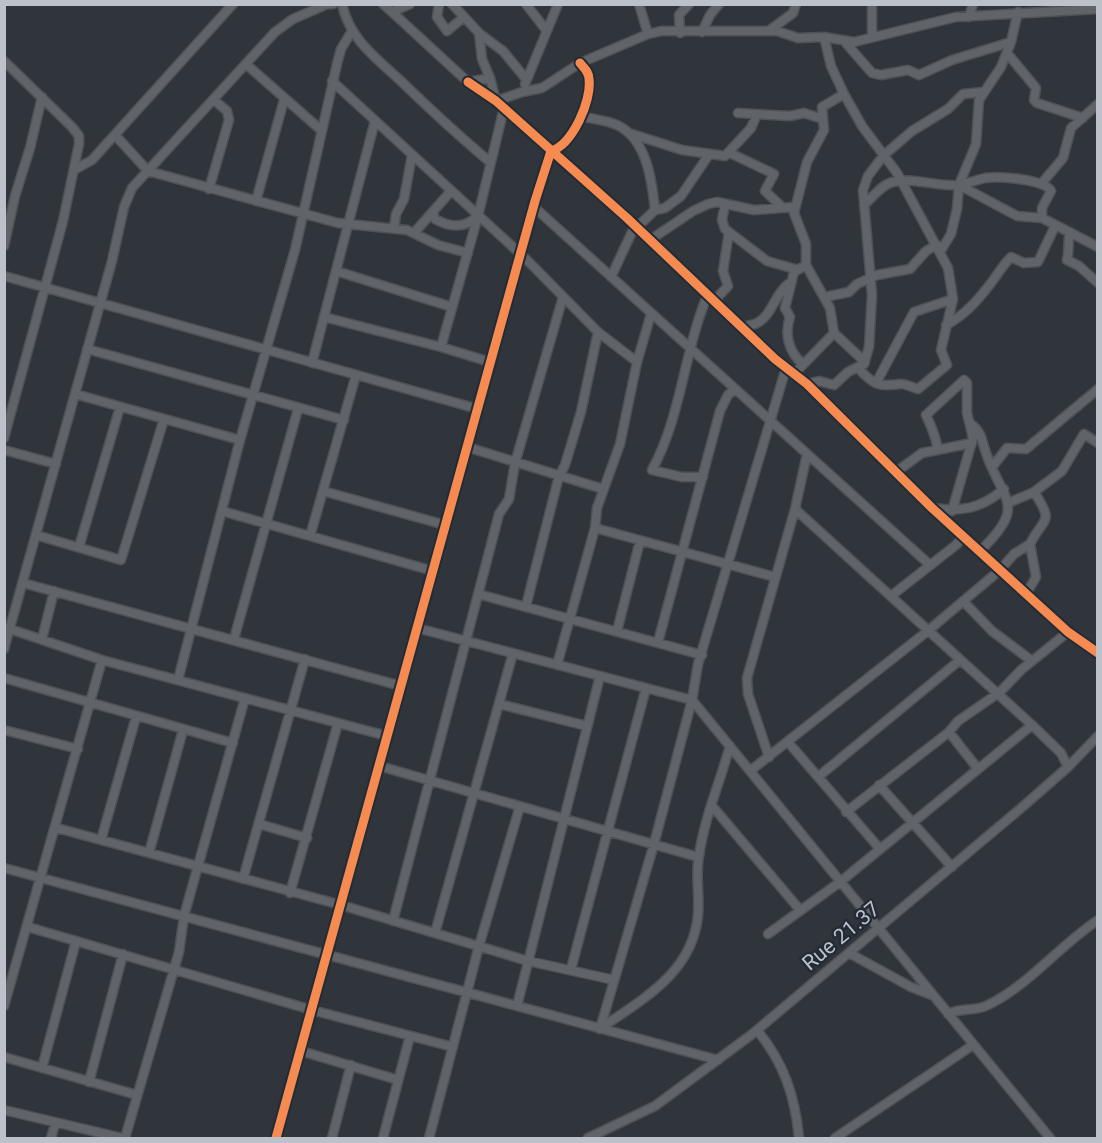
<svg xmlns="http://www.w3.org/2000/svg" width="1102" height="1143" viewBox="0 0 1102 1143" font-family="Roboto,sans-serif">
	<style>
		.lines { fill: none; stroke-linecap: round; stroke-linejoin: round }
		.minor-casing { stroke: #4e5156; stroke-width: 11 }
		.minor { stroke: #606368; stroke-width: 8 }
		.cycleway-casing { stroke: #232b36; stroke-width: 13 }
		.cycleway { stroke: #f68b52; stroke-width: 9 }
		.labels { text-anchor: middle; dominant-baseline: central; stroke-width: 5; stroke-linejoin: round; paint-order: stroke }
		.street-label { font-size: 21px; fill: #bcc1ca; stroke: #232b36 }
	</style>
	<rect width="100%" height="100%" fill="#30353b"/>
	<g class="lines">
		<g class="minor-casing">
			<path id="minor" d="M342,4C350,41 378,59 404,84C432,111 460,137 490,162
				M383,4L392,12L410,4
				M439,4L437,17L447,31L464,17
				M452,4L480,34L503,51L526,79
				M526,4L546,30
				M639,4L648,34
				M872,4V37
				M319,5L333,4
				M392,12L468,82L490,78L496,101
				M969,17L973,4
				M770,30L793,13L796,4
				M702,32L710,15L719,4
				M479,33L482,59L490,78
				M680,33L679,15L689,4
				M824,37L831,66L844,94L862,126L897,173L948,268L953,299L941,350L947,365L918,389C913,388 905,383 900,384C877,387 874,385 858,368
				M844,41L872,73L881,75L908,70L919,75L952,60L1011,42
				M1007,53L1036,88L1034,100L1037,103L1083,118
				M4,61L72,127L79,136V144L63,221L4,438
				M246,64L322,131
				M332,81L527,260L598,332L637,362
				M468,82L496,101L627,218L775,359L807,384L932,508L1068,632L1098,653
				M525,84L558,4
				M496,101L522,92L542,88L580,63L648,34L661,31H777L798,38L824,37L854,42L956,17L1098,9
				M738,113L790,116L804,113L823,119
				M580,116C592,119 606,120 617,125C647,139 652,181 655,210
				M632,134L682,150L725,156L751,128L757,114
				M115,135L148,171L338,223L407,230L438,245L468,253
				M730,153L774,174L765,191L782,207
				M74,170L92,160L233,4
				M1042,183L1063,158L1071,128L1098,104
				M959,185L1017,216L1042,218L1098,247
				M209,189L229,120L227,111L214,100
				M256,201L284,100
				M725,204L722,220L725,229L767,261L795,269
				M864,205C872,198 882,184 893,182C915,177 936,187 958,185C967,184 976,180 985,178C999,176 1044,179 1051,191L1042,208V218
				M534,207L930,565
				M433,213L435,219C449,227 463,229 477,217
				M394,228L396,214L404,199L412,155
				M1070,232C1067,243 1070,248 1067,260L1079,266L1098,283
				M414,233L451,191
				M650,240L693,211L708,204L717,202L754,210L794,207
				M4,246L15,196L30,148L42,97
				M940,252L951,234L957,209L959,185L976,144L979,100L1001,67L1011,42L1018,12
				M336,271L452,307
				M4,276L478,409
				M611,277L632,232L655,210L665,208L681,196L708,156
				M825,297L849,292L857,284L877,275L910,269L926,251L937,245
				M715,300L728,286L723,271L729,232
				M324,317L441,347L490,362
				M946,325C965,315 978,300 991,283C998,274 1002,266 1011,257L1024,263L1038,262L1055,226
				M743,328C748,324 752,326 757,323C772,316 775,292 791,282
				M834,333L830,308L806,265V244L794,213L807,162L824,130L822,107L844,94
				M441,347L478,216L504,108
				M87,349L344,420
				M312,363L375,121
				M803,364C789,353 784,334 790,317L785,308L794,272L806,265
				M794,374L834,333L865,362
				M876,383L914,312L953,299
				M807,384L819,381L834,385L848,372L864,364L869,347L872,295L863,190L868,176L883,156L912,131L948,109L963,94L983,92
				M75,394L240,440
				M972,425C982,432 982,442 986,453C1003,502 1028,505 980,551
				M467,447L603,489
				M4,450L56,464
				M937,450C938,440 930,424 926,415L964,380L967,383V413L973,438L952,511
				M993,466L1007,448L1026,449L1098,389
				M896,472L922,453L972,443
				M703,477H682L652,470C682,415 684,350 708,294
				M323,491L445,525
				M1008,503L1034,492L1062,471L1084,434L1098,443
				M932,508C961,512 981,509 1004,489
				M795,509L1032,725L1061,753L1068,767
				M222,511L433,571
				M595,528L775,577
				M36,535L121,560L164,419
				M310,536L356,375
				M79,547L120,407
				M23,583L401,686
				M478,594L702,655
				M1026,594L1036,577L1030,544C1044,516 1055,524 1034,492
				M891,596L956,545L964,536
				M963,601L992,631L1032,661
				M526,606L559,476L565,465L581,412L598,332
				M7,628L102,660L387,736
				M417,628L692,700L1050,1138
				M617,631L640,541
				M42,639L54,591
				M234,639L298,409
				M658,642L720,411L728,395L735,389
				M4,649L112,261L124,207L132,188L275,32L293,19L323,6
				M557,665L595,528L597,508L620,444L637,362L651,314
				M4,678L233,743
				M178,680L240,440L295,250L337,64L341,49L352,31
				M499,704L587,726
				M4,730L78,749
				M949,732L978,769
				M788,742L880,849
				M769,757L748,694L747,678L795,509L807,454
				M379,766L698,857
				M750,771L929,630L1000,570L1014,554L1030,544
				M818,777L960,660
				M879,785L952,867
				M713,807L800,910
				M846,812L949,732L958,721L1000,692L1021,670L1068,632
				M259,824L307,838
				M57,828L341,905L528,961L614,980
				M101,840L136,717
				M149,853L183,730
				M4,868L718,1060
				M243,879L305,659
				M290,893L338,723
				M393,921L499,514L509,499L515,463L563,297
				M28,927L312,1010L453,1047
				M435,933L513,653
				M768,934L840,882L1032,725
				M849,953L911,987L932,995
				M571,969L646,688
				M4,1006L102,660
				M517,1006L600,676
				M948,1014C961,1007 975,1012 988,1005C1029,985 1059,946 1098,920
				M601,1028C643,999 693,972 698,915C700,896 695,875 699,856C704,819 720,782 730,746
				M600,1029L654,844L692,700L698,664L786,368
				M757,1030C784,1063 795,1096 799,1138
				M301,1051L398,1080
				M4,1057L137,1095
				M42,1068L76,941
				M89,1082L123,954
				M4,1110L122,1138
				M51,1138L55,1124
				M125,1138L179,952L184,916L245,698
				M276,1138L535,201L551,151C572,145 592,101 589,79C589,72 584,68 580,63
				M332,1138L351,1065
				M383,1138L410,1036
				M429,1138L479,946L520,806
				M588,1138L655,1106L751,1035L1020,809L1068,767L1098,736
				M835,1138L973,1045"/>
		</g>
		<use href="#minor" class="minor"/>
		<g class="cycleway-casing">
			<path id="cycleway" d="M468,82L496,101L627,218L775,359L807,384L932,508L1068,632L1098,653
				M276,1138L535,201L551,151C572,145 592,101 589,79C589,72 584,68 580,63"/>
		</g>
		<use href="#cycleway" class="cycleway"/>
	</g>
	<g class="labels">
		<g class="street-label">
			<text transform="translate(841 936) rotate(-40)">Rue 21.37</text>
		</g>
	</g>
	<rect width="1102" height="1143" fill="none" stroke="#bcc1ca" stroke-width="12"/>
</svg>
